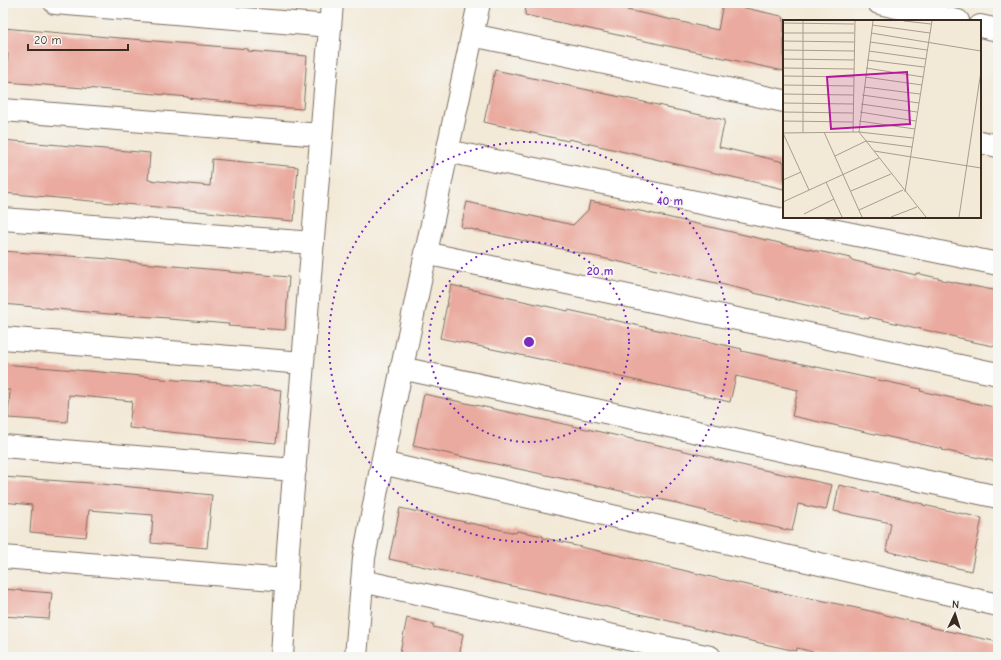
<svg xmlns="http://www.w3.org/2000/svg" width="1001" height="660" viewBox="0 0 1001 660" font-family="'Comic Neue',sans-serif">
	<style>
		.building { fill: #eaaa9f }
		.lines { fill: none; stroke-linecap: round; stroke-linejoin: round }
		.minor-casing { stroke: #7b6d5f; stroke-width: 24 }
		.minor { stroke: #fff; stroke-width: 22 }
		.ring { fill: none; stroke: #7b2cbf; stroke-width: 2; stroke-dasharray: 2 4 }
		.inset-road { fill: none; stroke: #a99d8d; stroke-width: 1 }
		.view { fill: #b5179e; fill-opacity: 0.15; stroke: #b5179e; stroke-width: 2 }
		.inset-edge { fill: none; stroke: #3b2a1e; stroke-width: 2 }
		.centre { fill: #7b2cbf; stroke: #f6f6f2; stroke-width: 2 }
		.ring-label { font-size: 12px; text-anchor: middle; font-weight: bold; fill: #7b2cbf; stroke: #f6f6f2; stroke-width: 4; stroke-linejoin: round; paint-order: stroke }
	</style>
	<rect width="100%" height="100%" fill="#f6f6f2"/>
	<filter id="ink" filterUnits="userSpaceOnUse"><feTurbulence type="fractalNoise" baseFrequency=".025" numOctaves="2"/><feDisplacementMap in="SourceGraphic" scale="8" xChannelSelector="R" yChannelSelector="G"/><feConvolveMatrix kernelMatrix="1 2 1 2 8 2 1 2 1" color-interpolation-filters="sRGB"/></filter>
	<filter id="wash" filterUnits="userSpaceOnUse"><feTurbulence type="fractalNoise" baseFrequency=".012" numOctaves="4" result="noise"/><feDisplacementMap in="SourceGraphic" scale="16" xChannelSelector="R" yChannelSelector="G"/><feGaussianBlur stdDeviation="0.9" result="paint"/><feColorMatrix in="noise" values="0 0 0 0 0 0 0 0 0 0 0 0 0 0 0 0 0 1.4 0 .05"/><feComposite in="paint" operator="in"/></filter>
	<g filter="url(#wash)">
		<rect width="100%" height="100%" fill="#f3e9d7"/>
		<g id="blocks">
			<path class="building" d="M526,3H629L627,10L718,30L723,3L781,16L784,18V71L525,15Z
				M3,28L248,49V51L307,56L303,109L247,105V104L188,98V97L123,91L6,82L8,54L3,53Z
				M495,70L667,107V108L725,120L719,147L784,162V189L569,139L568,141L484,122Z
				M3,140L150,153L148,180L210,186L212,159L298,167L294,221L238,216V215L179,209L3,193Z
				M590,201L645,212L788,245L851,258V260L916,275V273L942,279V280L998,291V347L964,340V339L869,317V319L840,313L754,293V292L725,285L461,227L467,202L573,225L588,210Z
				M3,251L109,259L140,263L230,271L229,272L289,277L285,330L228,326L229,324L169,319V318L109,314L3,304Z
				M451,285L568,311V310L609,319L742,349L741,351L921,389L920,391L998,408V462L942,450L943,449L912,442L792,416L798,390L736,376L730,402L704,396V395L615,376V375L440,338Z
				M3,364L100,372L161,378V379L221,383V384L281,390L276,443L220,438V437L129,428L132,401L69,395L67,422L8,418L10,390H3Z
				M424,394L596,431L685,451L714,458V459L832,485L826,510L798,504L792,531L705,512L706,511L677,504V503L588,484L413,446Z
				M3,477L91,483L212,495L207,548L151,543L153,515L89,510L86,537L30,532L32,505L3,502Z
				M839,485L923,504V505L982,518L971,571L916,559V558L886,551L891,523L834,511Z
				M400,508L516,533L517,531L543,536V538L572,544V545L661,565L720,579L815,600V599L870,611L930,626L929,627L998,642V657H833L797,648L796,651L711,632L681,625V624L653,617L389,559Z
				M3,589L52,593L49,619L3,616Z
				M407,618L433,624V627L463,634L459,657H399Z"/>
		</g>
	</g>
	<g filter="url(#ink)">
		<use href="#blocks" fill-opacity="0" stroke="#7b6d5f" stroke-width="1"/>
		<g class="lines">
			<g class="minor-casing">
				<path id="minor" d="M55,3L330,26
					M879,3L958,21
					M980,26L998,30
					M472,35L784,101
					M3,110L321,135
					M980,142L998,146
					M447,151L998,264
					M3,219L313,243
					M425,253L998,374
					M3,338L303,363
					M401,368L998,497
					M3,446L295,470
					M382,463L998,605
					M3,557L286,580
					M362,581L710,657
					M282,657L288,549L332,3
					M356,657L364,558L382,463L445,162L479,3"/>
			</g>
			<use href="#minor" class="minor"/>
		</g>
	</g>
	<g class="ring">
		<circle cx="529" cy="342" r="100"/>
		<circle cx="529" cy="342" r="200"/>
	</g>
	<g transform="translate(783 20)">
		<rect width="198" height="198" fill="#f3e9d7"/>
		<path class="inset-road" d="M90,1L76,112L130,118M121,1L148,4M0,3L71,4M89,5L147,13M0,13H71M88,13L198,31M0,21L71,22M87,22L144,30M0,30L71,31M86,31L143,39M0,39L71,40M84,40L141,47M0,48L71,49M83,48L140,57M0,56L71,57M82,57L139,65M0,65L71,66M81,67L137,74M0,74L70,75M79,75L136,83M0,83L70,84M78,84L134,92M0,92L70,93M77,92L133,101M0,101L70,102M76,101L132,109M41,112L79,197M70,112L72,1M0,113L76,112L143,197M0,113L26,170M20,113V1M91,131L198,148M52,136L83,121L129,127M0,160L18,152M43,162L59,197M68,171L108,154M122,172L149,1M0,182L96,138M76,190L120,170M21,194L51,179M108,197L134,187M176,197L198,51"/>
		<path class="view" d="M124,52L127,104L48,109L44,57Z"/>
		<rect width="198" height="198" class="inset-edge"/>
	</g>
	<circle cx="529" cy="342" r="6" class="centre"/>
	<g class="ring-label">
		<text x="670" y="205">40 m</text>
		<text x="600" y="275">20 m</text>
	</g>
	<rect width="1001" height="660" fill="none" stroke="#f6f6f2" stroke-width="16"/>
	<g transform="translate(955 614) rotate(4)" stroke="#f6f6f2" stroke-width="3" paint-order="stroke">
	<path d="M0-3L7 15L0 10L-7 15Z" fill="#3b2a1e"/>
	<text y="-6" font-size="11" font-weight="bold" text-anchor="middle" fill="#3b2a1e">N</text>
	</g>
	<path d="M28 44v6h100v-6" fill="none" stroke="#3b2a1e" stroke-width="2"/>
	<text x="34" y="44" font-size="12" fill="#3b2a1e" stroke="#f6f6f2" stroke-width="3" paint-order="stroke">20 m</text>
</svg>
